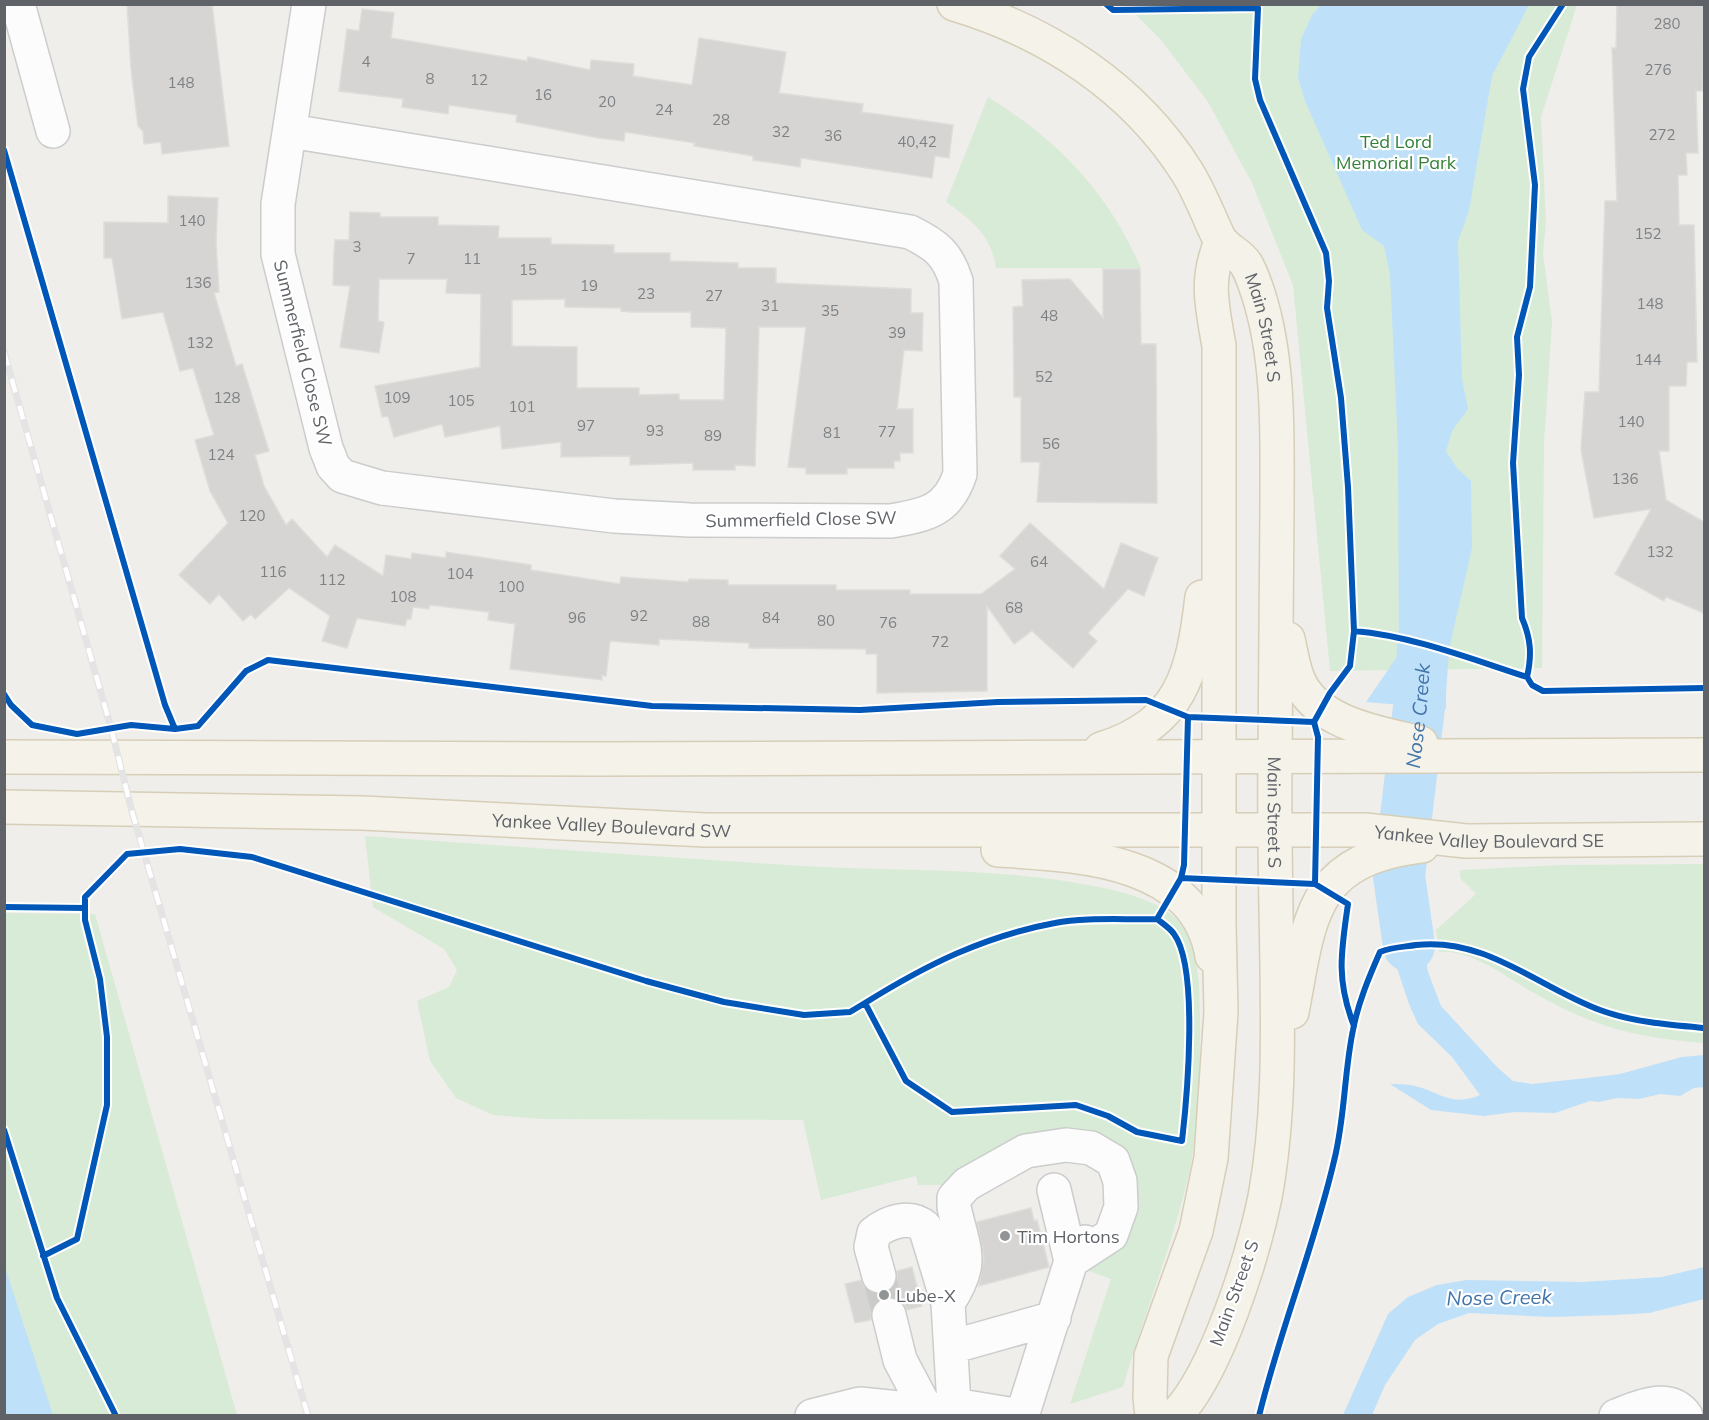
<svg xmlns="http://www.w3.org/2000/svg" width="1709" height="1420" viewBox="0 0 1709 1420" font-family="Mulish,sans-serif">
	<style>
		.green { fill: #d8ebd6 }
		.water { fill: #bfe0f9 }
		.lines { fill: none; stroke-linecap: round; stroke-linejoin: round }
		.river { stroke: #bfe0f9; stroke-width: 52 }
		.building { fill: #d6d5d3; stroke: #deddd9; stroke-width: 1.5; fill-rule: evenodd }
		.minor-tunnel { stroke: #cbcbca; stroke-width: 33; stroke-dasharray: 33 16; stroke-linecap: butt }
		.minor-casing { stroke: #cbcccc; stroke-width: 36 }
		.major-casing { stroke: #d7ceb8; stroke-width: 36 }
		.minor { stroke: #fdfcfc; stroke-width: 33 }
		.major { stroke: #f4f2e9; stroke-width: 33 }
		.rail-casing { stroke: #e4e4e4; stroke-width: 7 }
		.rail { stroke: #fff; stroke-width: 4.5; stroke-dasharray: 14; stroke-linecap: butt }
		.cycleway-casing { stroke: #fff; stroke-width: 10 }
		.cycleway { stroke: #0057b8; stroke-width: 6 }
		.poi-dot { fill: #919496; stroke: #fff; stroke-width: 2 }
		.labels { text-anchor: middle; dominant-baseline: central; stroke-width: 4.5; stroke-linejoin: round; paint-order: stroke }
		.number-label { font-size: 15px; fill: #7e8184 }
		.park-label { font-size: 18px; fill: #348238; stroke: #fff }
		.street-label { font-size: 18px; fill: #5f6368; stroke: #fff }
		.poi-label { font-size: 18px; fill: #5f6368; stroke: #fff; text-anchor: start }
		.water-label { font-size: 20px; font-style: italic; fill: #4174aa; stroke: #fff }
	</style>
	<rect width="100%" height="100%" fill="#efeeea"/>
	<path class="green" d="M1126,5H1577L1541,117L1546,222L1543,253L1552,322L1544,443L1542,668L1330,671L1293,285L1252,183L1208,102L1161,40Z
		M988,97C1059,141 1107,191 1141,268H996C991,235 972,220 946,202Z
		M365,836C511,846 657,857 803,866C890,871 979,868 1065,881C1096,886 1160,896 1180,923C1200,951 1200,992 1200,1024C1200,1074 1199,1126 1189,1174C1172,1247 1143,1316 1123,1387L1070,1404L1111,1279L1089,1271L1090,1265L1095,1261L1116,1147L947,1185H918L916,1176L821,1200L803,1120L542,1119L493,1115L456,1098L430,1061L417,1001L449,987L457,970L444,949L373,907Z
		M1704,864V1043C1667,1040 1628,1035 1592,1021C1572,1013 1553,1004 1534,993C1506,978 1473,949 1439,952L1436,930L1476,894L1460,878V870L1562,865Z
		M5,913L95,914L237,1415L5,1416Z"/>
	<path class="water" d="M1321,5H1529L1492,76L1469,211L1458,241L1462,379L1468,409L1452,431L1446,451L1457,468L1471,481L1472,548L1446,663V709L1366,702L1399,654L1398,449L1390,274L1384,246L1362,230L1305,101L1298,78L1301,39L1312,15Z
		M1413,873L1428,972L1441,1006L1498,1068L1513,1081L1532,1084L1587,1078L1620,1074L1682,1057L1704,1055V1087L1694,1088L1680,1096L1660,1094L1639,1099L1617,1098L1599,1102L1590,1101L1555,1113L1515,1112L1484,1116L1431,1110L1390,1084C1397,1084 1404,1084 1410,1085C1439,1090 1449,1108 1480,1095L1452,1057L1418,1024L1409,1004L1395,962L1384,880Z
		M4,1264L53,1415H5Z
		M1704,1267V1299L1649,1313L1614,1315L1550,1317L1469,1313L1438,1324L1415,1340L1385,1385L1372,1415H1343L1388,1314L1408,1297L1437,1285L1467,1280L1582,1282L1662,1277Z"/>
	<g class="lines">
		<path class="river" id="s1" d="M1409,946L1399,876L1419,707L1424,636"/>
	</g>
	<path class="building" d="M127,4H212L229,146L162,154L161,142L144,144L143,131L138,126L131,69Z
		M1617,4H1704L1703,91H1696L1698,153H1686L1687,175H1678L1679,225H1694L1697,362H1687L1686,386H1669V451H1659L1666,500L1704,522V613L1666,597L1664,601L1615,574L1651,509L1594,518L1581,450L1585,392H1599L1605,201H1617L1612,48H1616Z
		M362,9L394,13L391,38L527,61L528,57L590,70L591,60L634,64L633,76L692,85L699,38L786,52L779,93L863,104L862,112L953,125L949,158L935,156L932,178L801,158L800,167L753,160V156L694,146L695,143L625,132L624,141L599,138L516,122L517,115L449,105L448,114L402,107L403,99L339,91L347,29L359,31Z
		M168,196L218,198L216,241L219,292L214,293L236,366L242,364L269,451L255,455L264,486L286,525L292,519L327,557L335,545L383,576L386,555L411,559L412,553L446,558V552L531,565V570L620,584L621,577L688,582L689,579L728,580V585H836V590H910V594H981L1015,569L1000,556L1030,523L1104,589L1121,543L1158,558L1144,596L1128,589L1088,633L1097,641L1073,668L1032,631L1014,644L987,606V691L877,693V654H866V649L749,648V643L659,639V645L610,641L606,676L602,675V680L510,669L515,624L488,620L489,612L430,605L429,609L413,607L411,619H407L405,626L357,618L347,648L322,641L330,616L289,588L255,619L251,614L243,621L219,594L210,604L179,575L228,523L210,491L195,440L214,435L193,368L180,371L163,312L122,319L112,258H104V222L168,223Z
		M350,212L380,213V217H438V225L499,226L498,238H551V244L614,245V253H670V261L738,263V268H776V283L911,289V313H923L922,351L904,350L897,409H913V453H900V461H894V468H847V474H806V468L788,467L806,327H759L755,466L735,465V470H693V463L630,465V456L561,457V442L502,449L500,426L445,437L442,424L394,437L388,416L382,417L375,386L480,367L481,294L446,293L447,279H379L378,321L384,322L379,353L340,347L350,286L333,285L334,253L335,240H349ZM565,299V307L621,308V311L632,312H691V327L726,328L724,400H679V394L639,395V388H577V347L512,346V300Z
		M1103,269H1140L1141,344H1156L1157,503L1037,502L1040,462H1021V397H1014L1013,307L1023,306L1022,280L1070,279L1103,318Z
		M1031,1208L1034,1221L1037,1220L1049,1267L979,1286L984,1257L977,1222Z
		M912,1267L922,1306L907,1310L903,1303L895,1297H884L877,1301L871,1309V1320L855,1323L845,1284L861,1280L866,1290L874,1294H883L893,1289L897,1280V1271Z"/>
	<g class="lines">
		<path class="minor-tunnel" d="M879,1276L889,1315"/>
		<g class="minor-casing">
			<path id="minor" d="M18,4L53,131
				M290,131L910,232C936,245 947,253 956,281L960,474C948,511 926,515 891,521L690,520L614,516L382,488L342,476L333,466L326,448L278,254V204L309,4
				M1054,1190L1071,1261
				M879,1276L871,1247L874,1233C888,1222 910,1214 925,1227L948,1303L954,1405
				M948,1303C975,1262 964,1252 954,1207V1198L967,1184L1026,1151L1066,1145L1091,1148L1113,1161L1120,1181L1121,1207L1111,1235L1071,1261
				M889,1315L900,1360L927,1411
				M951,1347L1054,1318
				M934,1410L954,1405L1021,1416
				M812,1416L860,1404L927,1411
				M1022,1416L1071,1261L1085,1242
				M1616,1416C1637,1408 1669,1392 1686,1416"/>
		</g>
		<g class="major-casing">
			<g id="major">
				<path id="s2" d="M954,4C1048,32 1134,88 1187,172C1200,193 1208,215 1218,236C1224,249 1239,253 1246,264C1251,272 1255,284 1258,293C1280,361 1277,436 1277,506C1277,591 1275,676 1275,760C1274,829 1276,898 1277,967C1278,1044 1279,1120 1265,1197C1253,1255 1217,1373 1175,1416"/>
				<path d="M1288,639C1291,652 1293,667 1298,679C1316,724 1380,733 1421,743"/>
				<path d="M1101,749C1181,724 1193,674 1202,597"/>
				<path d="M4,757L595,759L1704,755"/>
				<path id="s3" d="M4,807L362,813L706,830H1365L1466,841L1704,839"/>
				<path d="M998,850C1076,855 1196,858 1212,956"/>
				<path d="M1292,1012C1310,916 1310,860 1422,846"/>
				<path d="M1152,1416L1150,1397L1151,1356L1196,1231L1211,1158L1221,1012L1219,925V346C1212,305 1205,281 1221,242"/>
			</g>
		</g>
		<use href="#minor" class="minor"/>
		<use href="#major" class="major"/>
		<g class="rail-casing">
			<path id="rail" d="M4,352L111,728L131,808L308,1416"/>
		</g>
		<use href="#rail" class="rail"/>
		<g class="cycleway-casing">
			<path id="cycleway" d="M1106,4L1113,10L1258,8L1255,79L1260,100L1326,253L1329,281L1327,308L1341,398L1348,487L1354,631L1350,666L1330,693L1314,722L1318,737L1315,884
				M4,150L165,705L175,729L198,726L246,671L268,660L652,706L860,710L998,702L1146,700L1188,717L1314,722
				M1354,631C1413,636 1471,659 1527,677L1532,685L1543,691L1704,688
				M1527,677C1532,655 1531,639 1522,618L1513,463L1519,375L1517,337L1530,287L1535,185L1523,89L1529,57L1563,4
				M4,694L11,705L32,725L77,734L131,725L175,729
				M1181,878L1315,884L1348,904C1341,952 1336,980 1354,1026
				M4,907L85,908
				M1157,919C1162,923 1170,928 1174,934C1199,968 1187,1098 1182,1141L1137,1132L1108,1116L1076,1105L952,1112L906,1081L865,1003C926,965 984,936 1055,923C1084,917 1126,920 1157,919Z
				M1157,919L1181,878L1184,865L1188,717
				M4,1130L57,1298L116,1416
				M43,1256L77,1239L107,1105V1037L100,979L85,920V897L127,854L180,849L252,857L646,981L724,1002L804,1015L850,1012L865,1003
				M1259,1416C1280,1330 1314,1247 1334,1161C1345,1118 1344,1073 1353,1030C1358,1003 1369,977 1380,952C1392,947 1404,947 1416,945C1486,937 1538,987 1600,1010C1632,1022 1670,1025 1704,1028"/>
		</g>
		<use href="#cycleway" class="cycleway"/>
	</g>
	<g class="poi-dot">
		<circle cx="1005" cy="1236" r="6"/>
		<circle cx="884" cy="1295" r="6"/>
	</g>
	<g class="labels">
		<g class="number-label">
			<text x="1667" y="23">280</text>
			<text x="366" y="61">4</text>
			<text x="1658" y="69">276</text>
			<text x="430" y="78">8</text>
			<text x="479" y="79">12</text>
			<text x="181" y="82">148</text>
			<text x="543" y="94">16</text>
			<text x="607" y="101">20</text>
			<text x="664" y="109">24</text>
			<text x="721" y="119">28</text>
			<text x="781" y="131">32</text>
			<text x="1662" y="134">272</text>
			<text x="833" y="135">36</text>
			<text x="917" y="141">40,42</text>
			<text x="192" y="220">140</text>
			<text x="1648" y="233">152</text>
			<text x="357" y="246">3</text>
			<text x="411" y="258">7</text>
			<text x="472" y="258">11</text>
			<text x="528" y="269">15</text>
			<text x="198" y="282">136</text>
			<text x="589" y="285">19</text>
			<text x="646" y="293">23</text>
			<text x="714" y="295">27</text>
			<text x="1650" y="303">148</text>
			<text x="770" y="305">31</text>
			<text x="830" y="310">35</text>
			<text x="1049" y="315">48</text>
			<text x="897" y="332">39</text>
			<text x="200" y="342">132</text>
			<text x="1648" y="359">144</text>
			<text x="1044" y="376">52</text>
			<text x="227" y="397">128</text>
			<text x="397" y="397">109</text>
			<text x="461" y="400">105</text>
			<text x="522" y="406">101</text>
			<text x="1631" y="421">140</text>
			<text x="586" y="425">97</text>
			<text x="655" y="430">93</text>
			<text x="887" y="431">77</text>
			<text x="832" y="432">81</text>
			<text x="713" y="435">89</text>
			<text x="1051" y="443">56</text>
			<text x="221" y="454">124</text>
			<text x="1625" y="478">136</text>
			<text x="252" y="515">120</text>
			<text x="1660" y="551">132</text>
			<text x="1039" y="561">64</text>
			<text x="273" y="571">116</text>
			<text x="460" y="573">104</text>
			<text x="332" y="579">112</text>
			<text x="511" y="586">100</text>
			<text x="403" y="596">108</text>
			<text x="1014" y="607">68</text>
			<text x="639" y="615">92</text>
			<text x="577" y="617">96</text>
			<text x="771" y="617">84</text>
			<text x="826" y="620">80</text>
			<text x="701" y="621">88</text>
			<text x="888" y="622">76</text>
			<text x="940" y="641">72</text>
		</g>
		<g class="park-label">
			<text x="1396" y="141">Ted Lord<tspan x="1396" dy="21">Memorial Park</tspan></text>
		</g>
		<g class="street-label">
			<text stroke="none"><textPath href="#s2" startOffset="471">Main Street S</textPath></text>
			<text transform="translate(303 353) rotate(76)">Summerfield Close SW</text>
			<text transform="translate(801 519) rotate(-1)">Summerfield Close SW</text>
			<text stroke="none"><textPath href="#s2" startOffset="957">Main Street S</textPath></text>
			<text stroke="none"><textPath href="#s3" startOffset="608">Yankee Valley Boulevard SW</textPath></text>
			<text stroke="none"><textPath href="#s3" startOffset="1486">Yankee Valley Boulevard SE</textPath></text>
			<text transform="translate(1234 1293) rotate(-70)">Main Street S</text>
		</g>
		<g class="poi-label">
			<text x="1017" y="1236">Tim Hortons</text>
			<text x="896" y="1295">Lube-X</text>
		</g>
		<g class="water-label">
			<text stroke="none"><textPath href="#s1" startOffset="232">Nose Creek</textPath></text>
			<text transform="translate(1499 1297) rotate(-1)">Nose Creek</text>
		</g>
	</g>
	<rect width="1709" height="1420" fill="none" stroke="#5f6368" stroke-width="12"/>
</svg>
